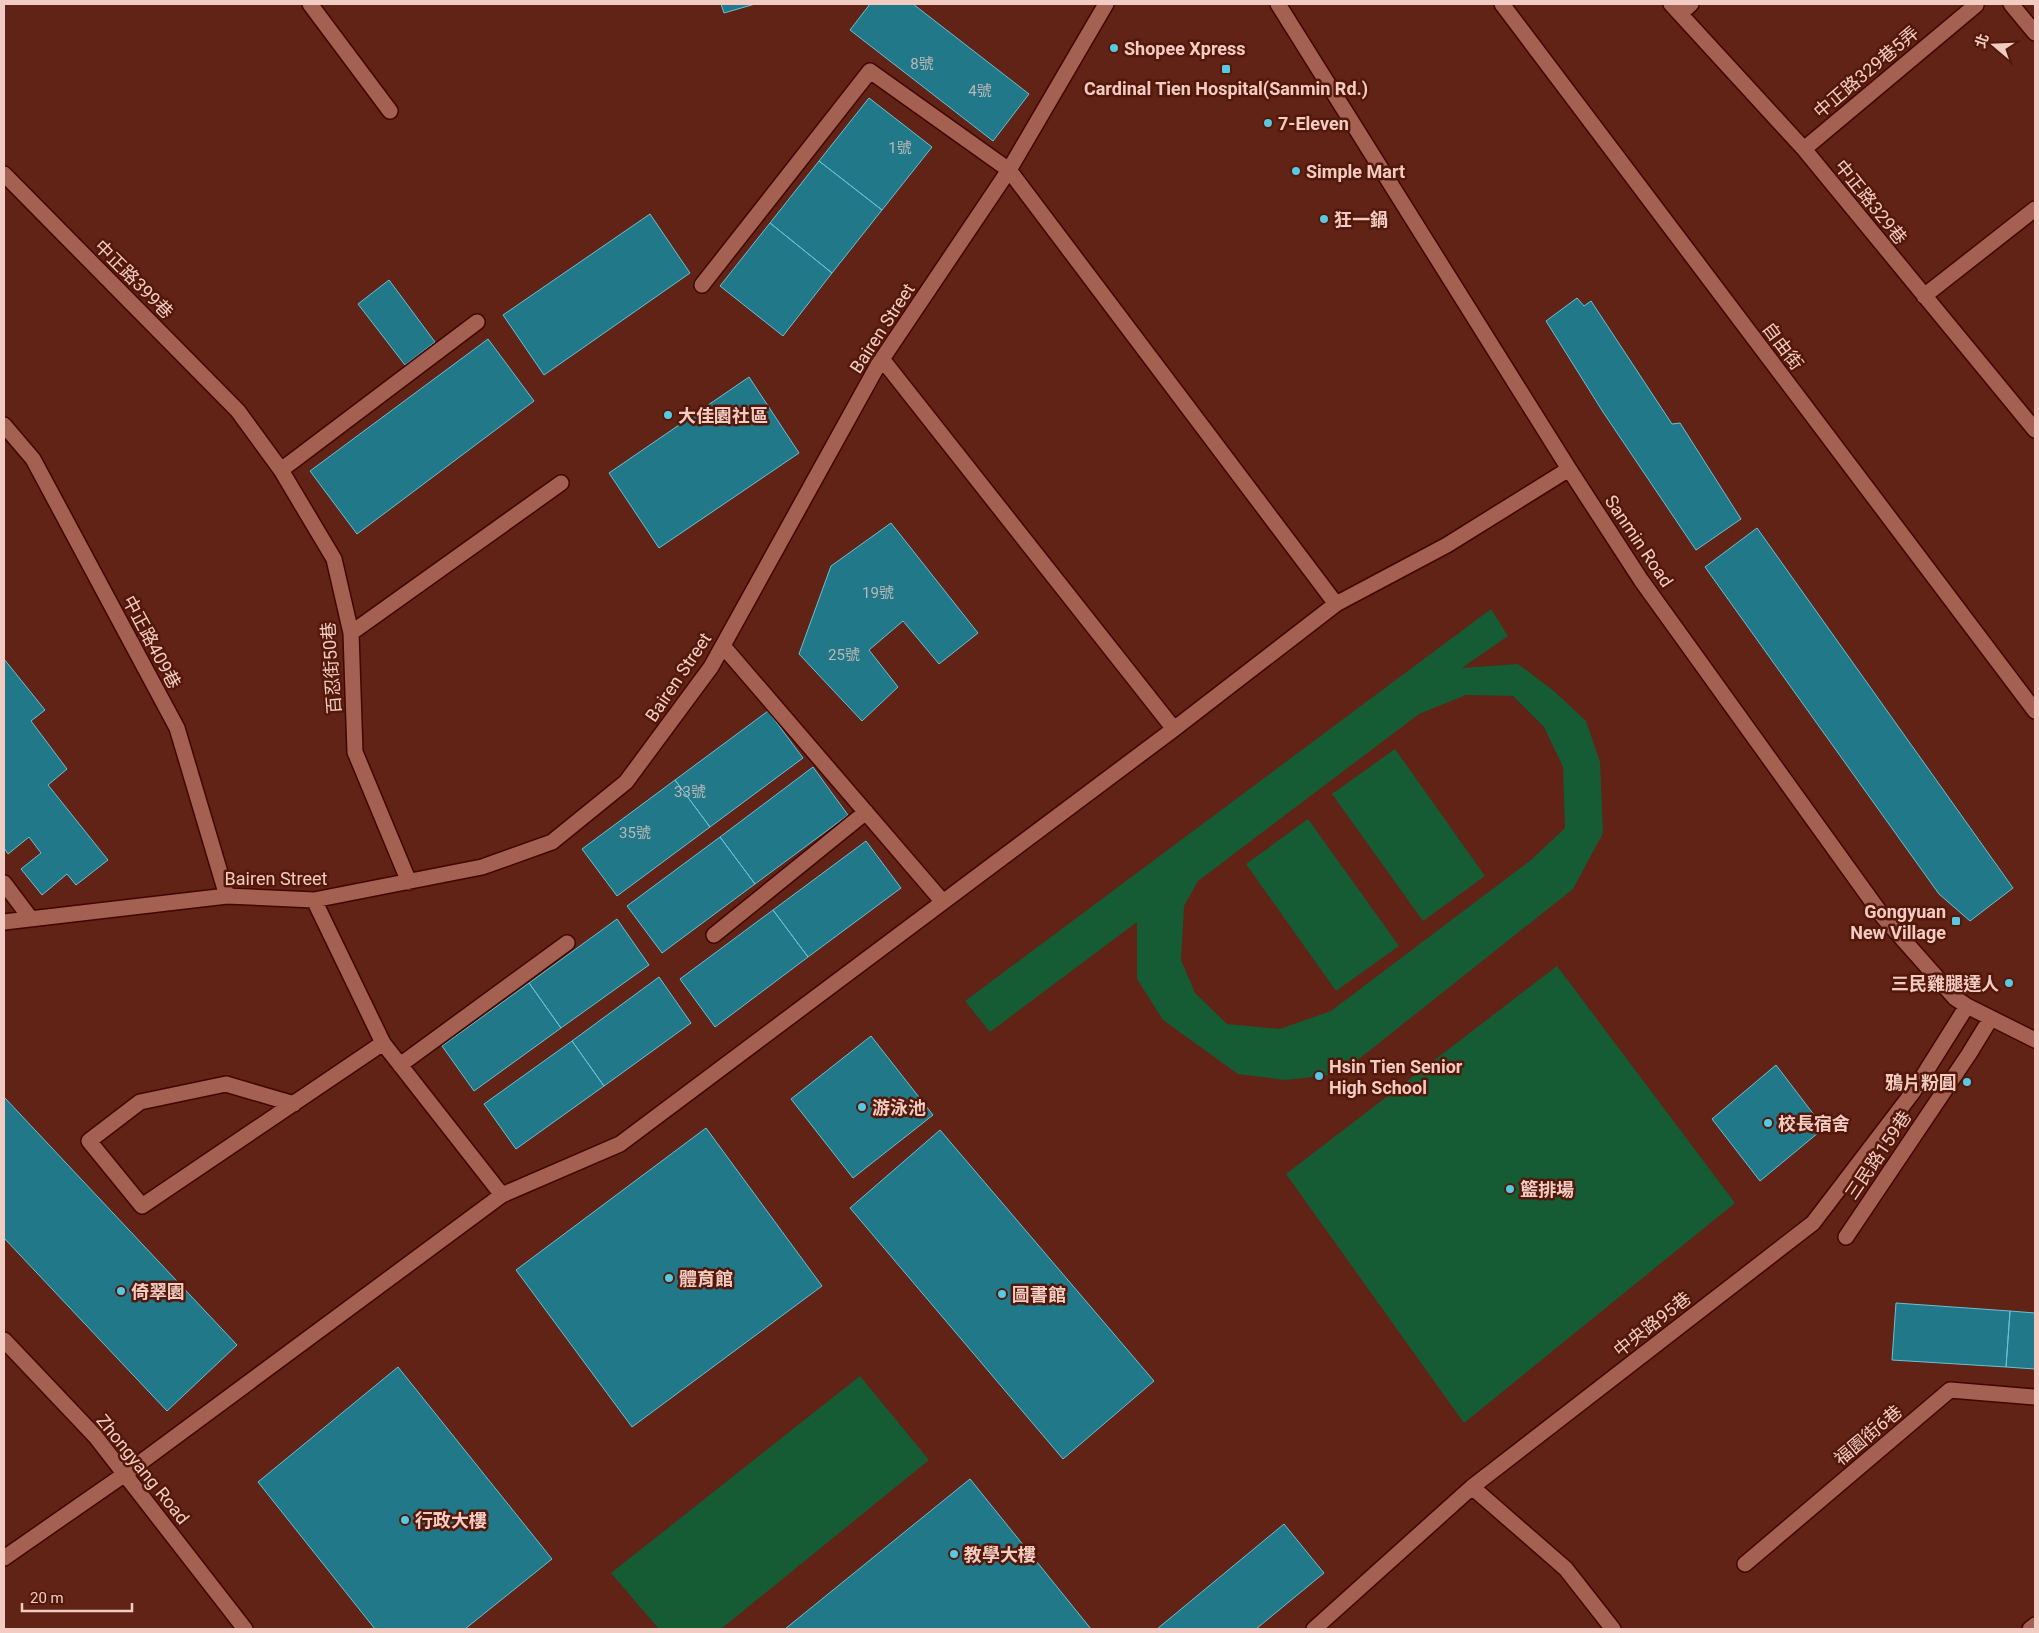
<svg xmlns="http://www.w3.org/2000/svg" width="2039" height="1633" viewBox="0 0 2039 1633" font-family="Roboto,'Noto Sans TC',sans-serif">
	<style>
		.green { fill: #155b34; fill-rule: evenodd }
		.building { fill: #207889; stroke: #67c2d7 }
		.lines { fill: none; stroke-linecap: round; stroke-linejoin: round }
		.minor-casing { stroke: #420600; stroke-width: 18 }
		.minor { stroke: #a46051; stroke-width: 15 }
		.poi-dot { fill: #57c9e1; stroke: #54180b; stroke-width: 2 }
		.labels { text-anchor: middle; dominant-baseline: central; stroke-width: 5; stroke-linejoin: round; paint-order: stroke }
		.number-label { font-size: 15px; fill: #beb7b4 }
		.poi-label { font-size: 18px; font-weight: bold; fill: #f2ccc2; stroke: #54180b; text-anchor: start }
		.street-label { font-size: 18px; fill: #f2ccc2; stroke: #54180b }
	</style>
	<rect width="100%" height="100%" fill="#602316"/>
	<path class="green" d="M1491,609L1508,636L1462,668L1518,664L1554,691L1586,721L1600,762L1603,833L1573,889L1340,1074L1285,1080L1238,1074L1163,1020L1137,979V922L990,1032L965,1001ZM1466,695L1513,696L1544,727L1563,767L1565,828L1531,860L1331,1011L1280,1029L1227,1024L1195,993L1181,960L1184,906L1198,881L1419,714Z
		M1395,749L1485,876L1423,921L1332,794Z
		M1308,819L1399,946L1336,991L1246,864Z
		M1557,966L1735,1203L1464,1423L1286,1174Z
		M860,1376L929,1460L721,1629H659L611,1573Z"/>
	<path class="building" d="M721,4H755L724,13Z
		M870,4H913L1029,94L993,141L850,30Z
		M869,98L932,147L882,210L819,161Z
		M819,161L882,210L832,273L770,223Z
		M650,214L690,273L544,375L503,315Z
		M770,223L832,273L783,336L720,286Z
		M389,280L435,342L405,365L358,304Z
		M1577,298L1584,306L1591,301L1672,424L1680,423L1741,519L1696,550L1603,412L1546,321Z
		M488,339L534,401L357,534L310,471Z
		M749,377L799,453L659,548L609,473Z
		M891,523L978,633L939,664L903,621L869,650L898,687L862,721L799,654L831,566Z
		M1757,528L2013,888L1970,921L1939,894L1705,567Z
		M4,659L45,710L31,721L67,769L48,785L108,860L76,885L67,874L42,895L21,869L41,853L29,837L8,854L4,848Z
		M768,711L803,758L710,827L675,780Z
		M813,767L848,815L755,884L720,837Z
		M675,780L710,827L617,896L582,849Z
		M720,837L755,884L662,953L627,906Z
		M866,841L901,888L808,957L773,910Z
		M773,910L808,957L715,1027L680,979Z
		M617,919L649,965L561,1028L529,983Z
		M659,977L691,1023L604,1086L572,1041Z
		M529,983L561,1028L474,1091L442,1046Z
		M871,1036L933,1115L853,1178L791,1099Z
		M572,1041L604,1086L516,1149L484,1104Z
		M1776,1065L1824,1128L1760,1181L1712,1119Z
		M4,1097L237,1345L167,1411L4,1238Z
		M706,1128L822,1286L632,1427L516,1270Z
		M940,1130L1154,1381L1063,1459L850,1208Z
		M1896,1303L2010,1311L2006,1367L1892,1360Z
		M2010,1311L2035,1313V1369L2006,1367Z
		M398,1367L552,1559L465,1629H375L258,1482Z
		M970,1479L1091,1629H785Z
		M1284,1524L1324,1573L1256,1629H1157Z"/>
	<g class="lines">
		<g class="minor-casing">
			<path id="minor" d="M310,4L390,111
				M1278,4L1569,469L1641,580L1884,918L1955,998L1967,1006L2035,1040
				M1502,4L2035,711
				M1671,4L1804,149L2035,430
				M2011,4L2035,33
				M1680,14L1691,4
				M1804,149L1976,5
				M4,174L238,411L281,470L334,559L351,633L355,752L409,882
				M702,285L870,71L1009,170L1336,604
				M1924,296L2035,209
				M882,359L1174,729
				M4,425L33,459L177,728L227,896
				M281,470L477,322
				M351,633L561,483
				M723,646L943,902
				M4,883L31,919
				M314,900L383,1043L502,1195
				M4,922L227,896L314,900L482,867L552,842L626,782L711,667L878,365L1009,170L1106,4
				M714,935L866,812
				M400,1065L567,943
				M294,1104L226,1084L140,1102L89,1141L142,1206L383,1043
				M1846,1237L1969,1054L1991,1018
				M4,1340L95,1436L245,1629
				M1472,1487L1566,1569L1613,1629
				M4,1558L125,1474L502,1195L620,1144L1174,729L1336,604L1447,545L1569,469
				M1745,1564L1950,1390L2035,1397
				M1314,1629L1472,1487L1813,1223L1913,1092L1967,1006
				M2030,1629L2035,1625"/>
		</g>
		<use href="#minor" class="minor"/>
	</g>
	<g class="poi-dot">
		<circle cx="1114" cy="48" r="5"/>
		<rect x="1221" y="64" width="10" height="10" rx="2.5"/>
		<circle cx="1268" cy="123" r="5"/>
		<circle cx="1296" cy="171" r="5"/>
		<circle cx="1324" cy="219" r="5"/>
		<circle cx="668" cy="415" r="5"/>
		<rect x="1951" y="916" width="10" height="10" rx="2.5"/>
		<circle cx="2009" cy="983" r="5"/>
		<circle cx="1319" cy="1076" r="5"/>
		<circle cx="1967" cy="1082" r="5"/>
		<circle cx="862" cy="1107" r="5"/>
		<circle cx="1768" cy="1123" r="5"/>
		<circle cx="1510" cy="1189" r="5"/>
		<circle cx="669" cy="1278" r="5"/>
		<circle cx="121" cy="1291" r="5"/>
		<circle cx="1002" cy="1294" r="5"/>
		<circle cx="405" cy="1520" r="5"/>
		<circle cx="954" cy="1554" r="5"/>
	</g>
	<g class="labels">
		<g class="number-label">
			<text x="922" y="64">8號</text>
			<text x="980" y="91">4號</text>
			<text x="900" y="148">1號</text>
			<text x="878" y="593">19號</text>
			<text x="844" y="655">25號</text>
			<text x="690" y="792">33號</text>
			<text x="635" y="833">35號</text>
		</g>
		<g class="poi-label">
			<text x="1124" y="48">Shopee Xpress</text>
			<text x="1226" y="88" text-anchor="middle">Cardinal Tien Hospital(Sanmin Rd.)</text>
			<text x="1278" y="123">7-Eleven</text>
			<text x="1306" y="171">Simple Mart</text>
			<text x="1334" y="219">狂一鍋</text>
			<text x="678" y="415">大佳園社區</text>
			<text x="1946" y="911" text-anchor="end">Gongyuan<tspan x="1946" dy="21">New Village</tspan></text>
			<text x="1999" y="983" text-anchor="end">三民雞腿達人</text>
			<text x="1329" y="1066">Hsin Tien Senior<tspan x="1329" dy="21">High School</tspan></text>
			<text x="1957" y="1082" text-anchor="end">鴉片粉圓</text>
			<text x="872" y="1107">游泳池</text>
			<text x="1778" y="1123">校長宿舍</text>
			<text x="1520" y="1189">籃排場</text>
			<text x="679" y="1278">體育館</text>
			<text x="131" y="1291">倚翠園</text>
			<text x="1012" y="1294">圖書館</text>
			<text x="415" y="1520">行政大樓</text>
			<text x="964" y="1554">教學大樓</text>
		</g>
		<g class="street-label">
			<text transform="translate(1866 72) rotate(-40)">中正路329巷5弄</text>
			<text transform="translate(1871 202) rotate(51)">中正路329巷</text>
			<text transform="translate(134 279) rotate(45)">中正路399巷</text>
			<text transform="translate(882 328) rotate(-57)">Bairen Street</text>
			<text transform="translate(1783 346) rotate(53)">自由街</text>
			<text transform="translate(1639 541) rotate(56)">Sanmin Road</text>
			<text transform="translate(152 642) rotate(62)">中正路409巷</text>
			<text transform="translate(331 668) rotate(-94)">百忍街50巷</text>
			<text transform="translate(678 677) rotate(-56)">Bairen Street</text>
			<text x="276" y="878">Bairen Street</text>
			<text transform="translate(1878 1155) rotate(-56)">三民路159巷</text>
			<text transform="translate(1652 1324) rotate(-38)">中央路95巷</text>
			<text transform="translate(1868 1435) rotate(-40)">福園街6巷</text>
			<text transform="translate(143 1469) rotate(51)">Zhongyang Road</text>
		</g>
	</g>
	<rect width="2039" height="1633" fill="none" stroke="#f2ccc2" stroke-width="10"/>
	<g transform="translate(1994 45) rotate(289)" stroke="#54180b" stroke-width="4" paint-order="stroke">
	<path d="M0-4L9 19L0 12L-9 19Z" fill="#f2ccc2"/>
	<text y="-8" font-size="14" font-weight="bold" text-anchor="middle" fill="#f2ccc2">北</text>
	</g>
	<path d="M22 1603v8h110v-8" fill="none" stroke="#f2ccc2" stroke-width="2.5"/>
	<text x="30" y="1603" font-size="15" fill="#f2ccc2" stroke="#54180b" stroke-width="4" paint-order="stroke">20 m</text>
</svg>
